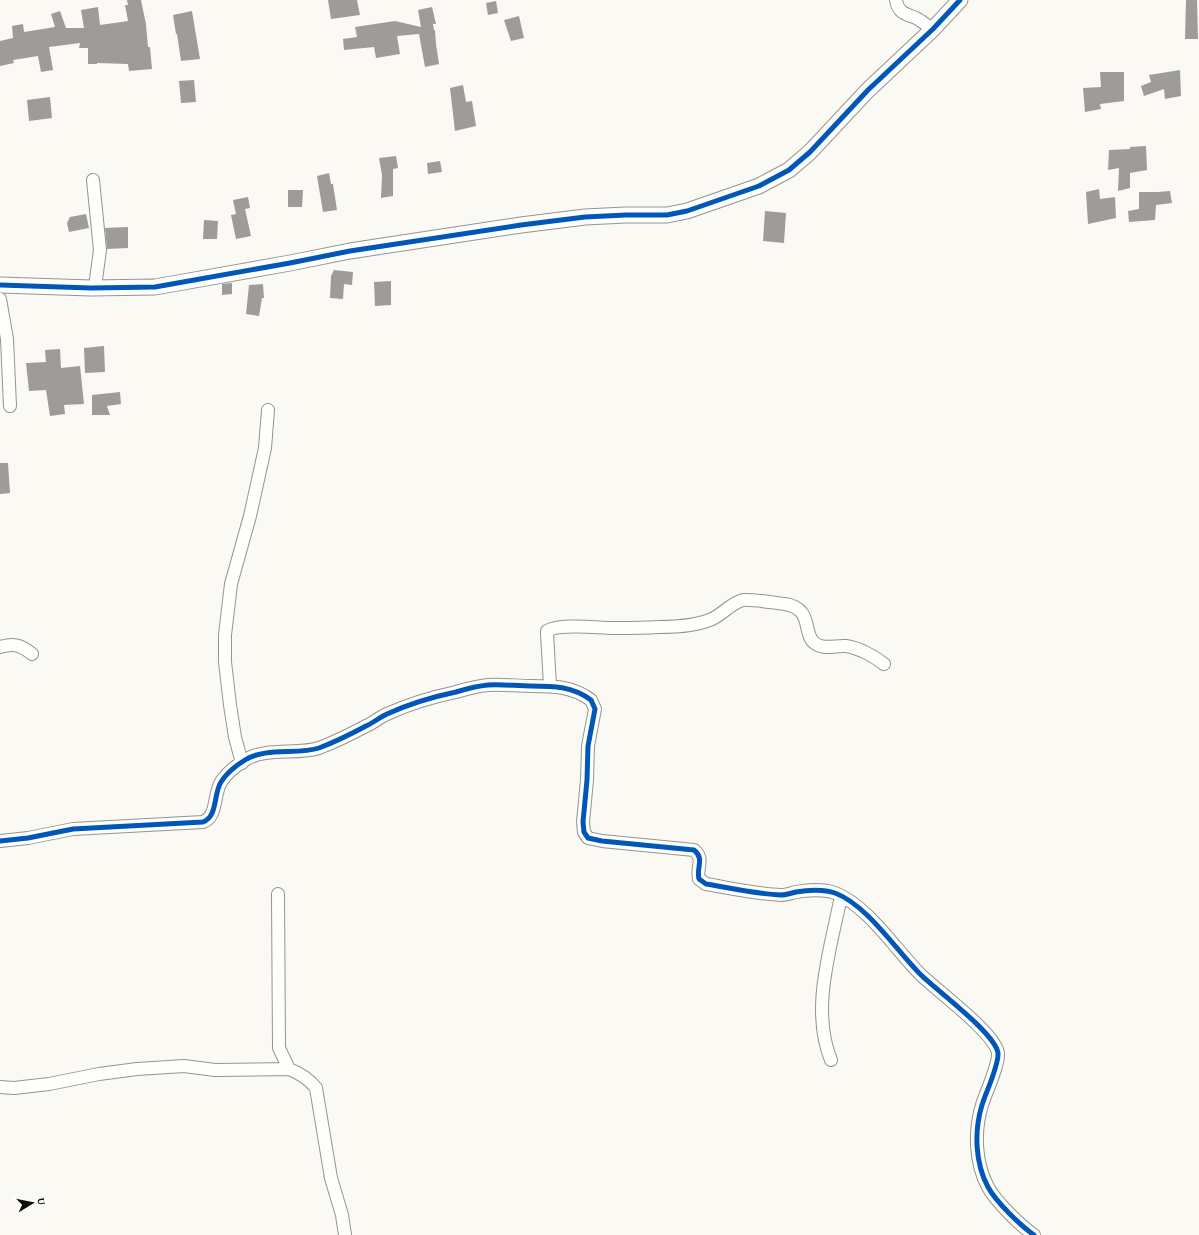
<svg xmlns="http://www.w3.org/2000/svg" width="1199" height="1235" viewBox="0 0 1199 1235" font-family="'Crimson Pro',serif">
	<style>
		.building { fill: #9e9c99 }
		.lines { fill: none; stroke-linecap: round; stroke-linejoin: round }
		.minor-casing { stroke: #949492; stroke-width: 14 }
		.tertiary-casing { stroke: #949492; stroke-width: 17 }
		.minor { stroke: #fefefd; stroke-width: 12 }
		.tertiary { stroke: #fefefd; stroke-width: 15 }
		.cycleway-casing { stroke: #fff; stroke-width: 8 }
		.cycleway { stroke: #0057b8; stroke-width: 5 }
	</style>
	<rect width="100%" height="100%" fill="#faf9f4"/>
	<path class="building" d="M127,0H141L146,24L148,47H150L152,69L129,71L128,64L97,63V64H88V48H79L80,43L49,47L53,70L41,72L38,56L13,60L14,63L0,66V41L13,38L12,26L23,24L24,32L55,27L51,14L60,11L66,28H84L81,10L98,7L100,25L128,21L125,5H128Z
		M328,0H357L360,15L331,19Z
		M1186,0H1197L1198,39H1185Z
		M496,1L498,13L488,15L486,3Z
		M432,7L436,24H433L434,30H435L436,44L439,64L425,67L419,34L397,36L400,54L376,58L374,47L344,50L343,39L357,37L355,27L395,21L421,27L418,10Z
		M192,11L200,59L181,61L177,34H176L173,15Z
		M519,16L524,38L511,41L504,20Z
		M1180,70L1181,96L1165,99L1164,89L1144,96L1141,86L1151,82L1149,75Z
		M1100,72H1124V101L1100,104L1101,109L1085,112L1083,88L1101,87Z
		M194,80L196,102L181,103L179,81Z
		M463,85L466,102L472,101L476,126L455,131L450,88Z
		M50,97L52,118L29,121L27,100Z
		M1146,146L1147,170L1130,173V188L1118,191L1119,168L1108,170L1109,150L1130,149V147Z
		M396,156L398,168L393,169V196L381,198L382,175L379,158Z
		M440,161L442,172L428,174L427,163Z
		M329,173L331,184H333L337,210L323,212L317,176Z
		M1099,189L1100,199L1115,197L1116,218L1088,224L1086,192Z
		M288,190H303L302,207H288Z
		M1170,191L1172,203L1156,205L1155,220L1129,222L1128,211L1139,209V192H1158Z
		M248,197L250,208L245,209L251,236L236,239L231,215L236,214L233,200Z
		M765,211L786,213L784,243L763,241Z
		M86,214L89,228L69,232L67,223L70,217Z
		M204,220L218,221L217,239H203Z
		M128,227V248L107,249L105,228Z
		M334,270L353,272L352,285L344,284L343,299L330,298L331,276Z
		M391,281V305L375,306L374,282Z
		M232,283V294L222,295V284Z
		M263,284L264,298H262L259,316L246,314L249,285Z
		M104,346L105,372L85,373L84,348Z
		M60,349L61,368L80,366L84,404L64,405L65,414L50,416L46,390L29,391L26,363L46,362L45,350Z
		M120,392L121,404L107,406L110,415H92V395Z
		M0,463H8L10,493L0,494Z"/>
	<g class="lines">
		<g class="minor-casing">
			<path id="minor" d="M896,0C898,13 906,14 916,18C922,21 927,26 933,29
				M93,180L100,250L95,287
				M0,299L7,339L10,406
				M0,647C14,643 21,645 32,654
				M550,686L547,633V631C559,623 598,628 613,628C628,628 643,628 659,627C676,627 696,626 712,619C723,614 731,603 743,600C751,599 776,603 785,604C815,609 801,635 816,644C825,650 837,645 846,646C859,648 874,656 884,664
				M242,763L235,737L230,705L225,662V635L231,584L250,516L265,448L268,410
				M0,841L28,838L73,829L203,822C218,816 213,795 221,782C226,774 237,765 245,760C265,747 298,755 319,748C335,742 351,734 366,726C373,723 380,717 387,714C409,704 432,697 456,692C466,689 477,686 488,685C502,684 517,686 531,686C553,686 572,686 591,700L595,709L588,746L587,780L583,822L584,832L588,838L602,841L694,850C705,859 696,867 699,879L706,884C730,888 756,894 781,895C786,895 791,893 796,892C807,890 824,889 835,893C867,905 896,950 920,974C936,990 995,1033 998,1053C999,1065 986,1092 982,1105C974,1131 975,1163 988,1187C996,1202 1021,1226 1034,1235
				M278,894L279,1048L289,1069
				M831,1060C810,1009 831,948 841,896
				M0,1087L14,1088L49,1084L99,1074L137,1069L184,1066L215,1070L289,1069C299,1073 309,1079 316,1088L331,1178L342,1215L345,1235"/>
		</g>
		<g class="tertiary-casing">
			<path id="tertiary" d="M0,285L91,288L155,287L290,263L350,251L521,225L585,217L626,215H667L687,211L759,186L789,170L810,152L868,90L933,29L960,0"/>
		</g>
		<use href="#minor" class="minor"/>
		<use href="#tertiary" class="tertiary"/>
		<g class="cycleway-casing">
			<path id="cycleway" d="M0,285L91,288L155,287L290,263L350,251L521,225L585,217L626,215H667L687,211L759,186L789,170L810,152L868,90L933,29L960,0
				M0,841L28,838L73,829L203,822C218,816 213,795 221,782C226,774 237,765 245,760C265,747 298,755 319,748C335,742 351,734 366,726C373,723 380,717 387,714C409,704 432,697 456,692C466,689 477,686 488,685C502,684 517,686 531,686C553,686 572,686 591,700L595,709L588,746L587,780L583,822L584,832L588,838L602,841L694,850C705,859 696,867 699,879L706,884C730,888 756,894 781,895C786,895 791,893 796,892C807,890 824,889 835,893C867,905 896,950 920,974C936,990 995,1033 998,1053C999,1065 986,1092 982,1105C974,1131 975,1163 988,1187C996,1202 1021,1226 1034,1235"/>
		</g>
		<use href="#cycleway" class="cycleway"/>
	</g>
	<g transform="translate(32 1203) rotate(80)" stroke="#ffffff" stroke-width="3" paint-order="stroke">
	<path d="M0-3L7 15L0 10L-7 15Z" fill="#0e0e0e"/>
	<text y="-6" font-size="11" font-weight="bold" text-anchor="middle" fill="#0e0e0e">U</text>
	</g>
</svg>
